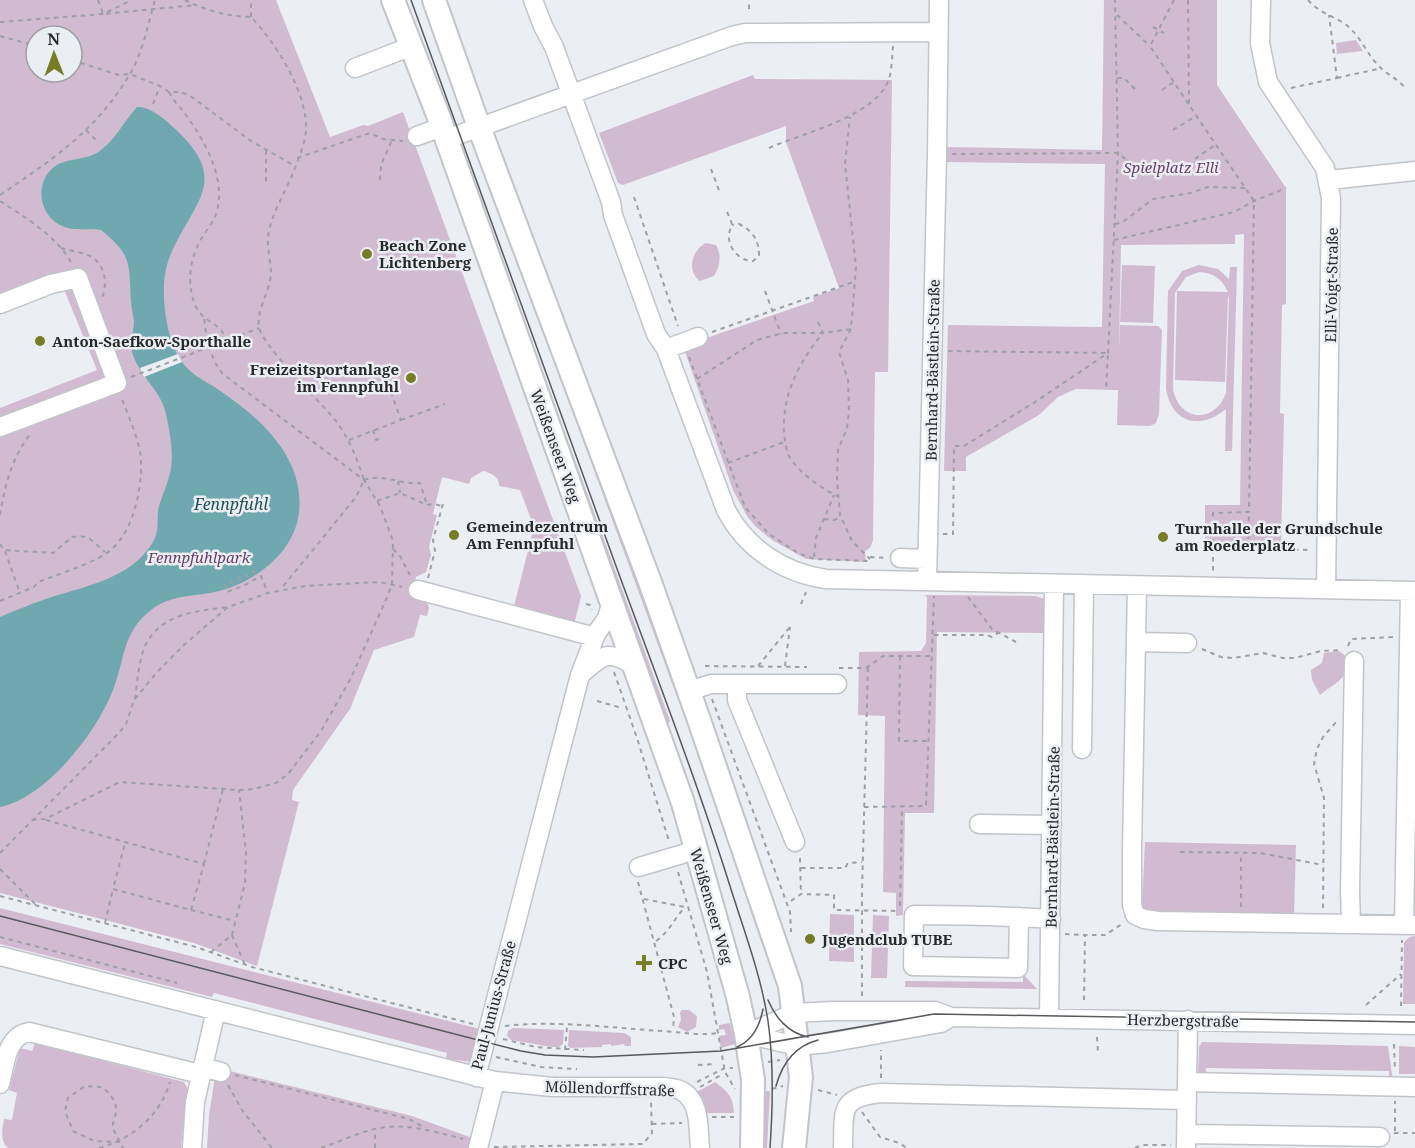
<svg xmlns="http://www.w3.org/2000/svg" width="1415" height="1148" viewBox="0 0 1415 1148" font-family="'Noto Serif',serif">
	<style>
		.green { fill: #d0bbd1; fill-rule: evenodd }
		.water { fill: #6fa8ae }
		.pier { fill: #ebeef3 }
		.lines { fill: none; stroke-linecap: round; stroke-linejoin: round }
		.minor-casing { stroke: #c1c4c9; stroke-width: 21 }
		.major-casing { stroke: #c1c4c9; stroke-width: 26 }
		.path { stroke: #9ea0a4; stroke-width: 2; stroke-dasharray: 4.5 4.5; stroke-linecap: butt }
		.minor { stroke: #fff; stroke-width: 18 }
		.major { stroke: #fff; stroke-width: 22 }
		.tram { stroke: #57595c; stroke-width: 1.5 }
		.poi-dot { fill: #777d27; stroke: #ebeef3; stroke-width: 2 }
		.labels { text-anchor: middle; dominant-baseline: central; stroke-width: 5; stroke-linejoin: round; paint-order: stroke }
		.park-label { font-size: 15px; font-style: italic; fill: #683e6c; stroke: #ebeef3 }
		.poi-label { font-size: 15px; font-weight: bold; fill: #27282a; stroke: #ebeef3; text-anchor: start }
		.street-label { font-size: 15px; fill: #27282a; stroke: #ebeef3 }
		.water-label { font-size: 16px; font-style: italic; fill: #1e5156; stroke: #ebeef3 }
	</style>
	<rect width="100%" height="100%" fill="#ebeef3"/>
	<path class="green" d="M0,0H276L330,137L363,125L368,126L403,112L581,596L574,625L513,610L534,527L520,490L499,486C499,476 491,473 483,471L471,478L469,484L442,477L433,514L437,515L429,547L431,555L426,572L416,577L412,594L426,600L429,608L427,616L420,615L414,637L374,650L350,709L293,790L292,800L299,802L257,966L194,943L0,893V423L105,379L0,419V408L97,370L63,287L0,307ZM36,36H72V72H36Z
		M1104,0H1217V85L1286,188V304L1282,305L1280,413L1284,414L1281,546L1205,544V505H1240L1244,234L1235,235V244L1121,245L1119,350L1120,325L1158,326L1162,330L1159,414L1156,423L1150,426L1117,425L1118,390L1076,389L1058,397L1039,415L966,457V471H944L948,325L1102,327L1105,164L946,162L947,147L1102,150Z
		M1356,40L1363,51L1337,54L1336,43Z
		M753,75L755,79L892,80L888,372H875L873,540L870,548L865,551L866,562L806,559L772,540L755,526L747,516L733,490L683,346L814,301L813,297L839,288L786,142V126L623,185L618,183L599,133Z
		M480,159L688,714L683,713Z
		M467,164L669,718L670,722L666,723Z
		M706,243L716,245C722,256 720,266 714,276L700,281C686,271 692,250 706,243Z
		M1122,265L1155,266L1153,323L1120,322Z
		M1199,265L1218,269L1229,279L1230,267H1237L1232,451H1225L1226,409C1201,430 1172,424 1166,389L1168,291L1182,271ZM1199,272C1214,273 1222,279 1228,292L1177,291L1175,380L1225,382L1228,296L1229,298L1226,393C1215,424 1179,422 1173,389L1175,293L1186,277Z
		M924,595L1035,596L1049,600V633L937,632L934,813H905L903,915L896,916V893L883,892L885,716L858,715L859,652L921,651L926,643L927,597Z
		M1339,651L1347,657C1350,679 1335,683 1320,695L1312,680L1311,670L1322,663L1324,653Z
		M1145,842L1296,845L1294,914L1147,913L1142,907Z
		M0,908L480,1029L472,1062L446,1059L447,1053L214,993L212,997L0,944Z
		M830,914L854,915V962L829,961Z
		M873,915L889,916L887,978H871Z
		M1415,936V1004H1403L1404,942L1410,937Z
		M1023,974L1037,989L905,987V981L1023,982Z
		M682,1010H689L697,1016L696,1027L687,1032L678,1027L681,1020L680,1012Z
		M730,1023L735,1044L721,1048L719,1036L726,1035L724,1029L719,1030V1025Z
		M513,1028L564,1030L563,1044L559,1047H552L511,1040L507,1036L508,1031Z
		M569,1030L624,1033L631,1037V1046H625L624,1044L611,1046V1044L602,1045V1047L570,1048L568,1046Z
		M1202,1042L1388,1046L1393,1082H1389V1071L1206,1068L1205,1078H1198L1199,1047Z
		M35,1043L184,1082L187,1088L181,1148H8C0,1141 2,1130 4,1119L12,1120L17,1093L9,1090L20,1048L32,1051Z
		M1399,1046L1415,1047V1074H1399Z
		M217,1064L226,1070L412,1116L475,1139L474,1148H207L209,1115Z
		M715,1082C728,1092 733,1096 734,1113H704L695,1093Z
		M764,1091H770L767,1148H763Z"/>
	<path class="water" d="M137,107C149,106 165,119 173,127C233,181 193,201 170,256C162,276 163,297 166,318C169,336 174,355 188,369C196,377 207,382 216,388C258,416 305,456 299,512C295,552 255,582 219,591C195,597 171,594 151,610C122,632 125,660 113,690C97,732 46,798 0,807V617C14,611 28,605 43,600C80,587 131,580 153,542C161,529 155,516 160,503C163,493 168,483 170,473C175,455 169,427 165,410C159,389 140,376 133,355C130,344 133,334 134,323C134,316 131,308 131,301C129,263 132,255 101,230C88,228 72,232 60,225C39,214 34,183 54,167C67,157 88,161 101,150C117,138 124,121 137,107Z"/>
	<path class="pier" d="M178,354L182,362L144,377L140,368Z"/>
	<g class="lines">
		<g class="minor-casing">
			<path id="minor" d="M533,0L543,26L554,47L611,202L613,215L656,334L666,349L726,510C746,548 783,573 826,579L1415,591
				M1261,0L1260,43L1268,82L1325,168L1331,198L1326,589
				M355,68L412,46
				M417,136L442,127
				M447,139L732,36L745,33L938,32
				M1329,180L1415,171
				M0,304L51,284L78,278L117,383L0,427
				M666,349L698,337
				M900,558L927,559
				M927,581L937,154L939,0
				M1137,586L1132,850V905L1135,915L1144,919L1158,921L1415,925
				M418,590L595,637
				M1136,642L1187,643
				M581,674C602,656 608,648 634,666
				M737,684V700L795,842
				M689,691L711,684H837
				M1082,749L1084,585
				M979,824L1052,825
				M639,867L696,850
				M1019,917L1018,968L913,966L914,915C960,915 1005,916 1051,919
				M1351,924L1350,891L1354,661
				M1404,925L1410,591
				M0,956L495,1081L552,1087H663C669,1088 677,1088 682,1091C701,1102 698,1129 700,1148
				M1049,1018L1054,584
				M746,1034L795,1013L833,1011H935L951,1017L1415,1025
				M746,1034L797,1046L828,1043L941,1023L951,1017
				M202,1067L221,1072
				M476,1077L580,675L596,634L607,618L612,601
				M1187,1082L1415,1087
				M0,1084C5,1065 6,1036 29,1032L200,1074
				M1186,1134L1380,1137
				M192,1148L195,1102L216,1010
				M478,1148L495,1081
				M843,1148C844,1110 839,1098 880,1093L1187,1100
				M1186,1148L1188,1020"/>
		</g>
		<g class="major-casing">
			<path id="major" d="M393,0L438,115L683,803L738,997L746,1034L753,1080L752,1148
				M434,0L479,127L650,582L698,717L790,986L801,1077L794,1148"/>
		</g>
		<path class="path" d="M98,0L103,14L196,5
			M185,0C204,10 230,17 251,17C275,42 305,89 306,125C307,140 298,160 293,173C284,195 271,214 268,237C267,249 271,262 271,274C270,290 256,312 259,327C263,346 316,398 331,415C348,435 356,456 364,480L356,497L281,589
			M1174,0L1150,46L1189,105
			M1188,0L1189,105L1254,201L1249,512L1213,513V573
			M1308,0C1319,14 1339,17 1351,29C1361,39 1367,53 1377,64C1385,74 1398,78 1405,88
			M749,9V0
			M1117,15L1150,46
			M251,17V0
			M0,22L103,14L132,0
			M1153,27L1164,33
			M0,36L36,46
			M72,60L119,75L130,74L160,86L169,92H180L189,95L251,141L295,166
			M1117,78H1124L1136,90
			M1337,78L1382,68
			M1291,88L1337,78L1329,15
			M1162,90L1174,82
			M169,92C174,102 182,109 188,118C207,144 228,184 215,217C212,223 207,230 203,236C193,252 188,271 191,289C192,298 195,308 201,314C210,324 222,325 226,340
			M153,104L160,86
			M86,130L99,143
			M1173,130L1196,116
			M769,148C802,133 876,117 889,79C892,69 892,57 893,46
			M266,150V182
			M952,154L1118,153L1128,161
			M297,158L370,133L383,139L403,141
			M1195,159L1215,145
			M1127,160L1142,171
			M711,169L720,193
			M380,180L381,165L392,140
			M0,195C52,160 97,130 130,74C143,52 148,24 155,0
			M634,197L678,326
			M0,201C26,218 57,236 72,264
			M727,212C729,216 732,222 732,226C732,227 730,229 730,230C725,245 738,261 753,261L759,256C759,240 753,231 739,224L732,225
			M1115,224L1123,222L1153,199L1191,193L1208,187L1245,188
			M1114,240L1234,212L1254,201L1286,188
			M61,248C70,251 81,252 90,256C105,264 108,283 102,298
			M765,291L781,334
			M818,322L823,333C798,363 782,395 784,434C785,441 786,450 789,456C800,474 821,488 839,497
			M851,329L839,352L848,380L849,411L847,428L838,450L837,479L840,515L852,541L870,559
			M712,332L856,281
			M948,351L1108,353L1106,389
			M689,357L745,507L769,534L798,553L814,559L870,561
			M131,377L259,328
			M697,379L757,340L783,333H823L851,329L856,267L845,164L850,117
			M401,420L445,404
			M373,430L376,440L381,438
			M349,440L401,420L382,367
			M728,463L784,442
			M364,480C383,473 400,485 420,483L427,505
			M398,481L400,493
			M377,501L400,493L427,505L434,504L442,506
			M0,515C5,485 12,456 32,432
			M824,519L834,520L841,517
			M943,534H953L954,446H964L1035,402L1108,353L1118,153L1115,0
			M0,544L4,550L53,553L72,537L80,536L89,538L105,552
			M1213,548L1312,550
			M1248,548L1249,512
			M393,549L400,556L411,577
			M5,551L20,593
			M814,557L816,538L834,495
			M870,557L886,558
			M253,570L257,578
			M246,574L250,582
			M239,577L243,585
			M428,578L435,551L433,540L444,500
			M231,581L235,589
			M225,584L227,592L243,586L261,576L268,593
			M968,597L992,629L1016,642
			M0,601L34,587L38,582C59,574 82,567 102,556C132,540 142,492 141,461C140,441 129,418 122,399
			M586,604L590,605L592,610
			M801,604L806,592
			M934,635H987L992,637L998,633
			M1348,646L1351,639L1395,637
			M1202,649L1221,657L1233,658L1263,653L1283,658H1295L1321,651L1342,650
			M900,656L899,741H928
			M705,666L807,667
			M758,666L790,627
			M785,666L790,627
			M839,668H866L883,656H932
			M614,672L637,738L669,841
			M135,699C137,683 139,658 146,644C162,613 198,611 228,607
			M712,699L790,912L791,932
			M597,701L622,708
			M864,807L926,806L934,596
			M32,820L45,819L120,782L239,790L254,789L276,783L288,774L321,731L351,678L388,595L392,584L393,541L380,506L364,480L223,374C210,359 206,337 204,317
			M46,820L204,864L191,910L113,889L125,843
			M1180,852L1260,853L1323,865
			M0,853L118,734L126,724L134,700L158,671L185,644L228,607L268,593L305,586L380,582L402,587
			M800,858L801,894
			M204,864L223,789
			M801,868H845L848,863L862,862
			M0,869L36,905
			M678,872L707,972L725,1072L735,1089
			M638,882L674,1017L673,1030
			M0,896L196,947L252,967L473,1024
			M644,899L685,907
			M791,901L801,894L834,895V910L899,911
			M900,906L902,807
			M1241,907V853
			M1323,908L1324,798L1314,764L1317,749L1323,737L1337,721
			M191,910L235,921
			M105,923L113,889
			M1065,934L1085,935
			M232,935L245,965
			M0,937L177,983
			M656,941C669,932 674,919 685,907
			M211,952L232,935L245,883L246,852L239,790
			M862,996V892L868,666
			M1084,1000L1085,935H1105L1122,924
			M1366,1005L1401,974
			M1401,1006L1402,940
			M505,1026C557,1020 611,1028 662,1031C681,1032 698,1036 717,1033
			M1097,1037L1098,1053
			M503,1039L536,1047L584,1050
			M1394,1044L1395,1071
			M565,1050L567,1026
			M496,1057L541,1067L577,1069
			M768,1062L780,1060
			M698,1065L715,1064
			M235,1075L409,1119L425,1128
			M881,1078V1050
			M697,1082L725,1068H733
			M228,1085L242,1110L272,1148
			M700,1087L721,1075
			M772,1089L783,1086
			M818,1090L837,1095
			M862,1112L880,1137L899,1143L907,1148
			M712,1117H734
			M652,1124L682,1123
			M1395,1131V1101
			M1394,1133H1415
			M120,1142L94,1141L73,1131L65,1111L68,1098L85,1086L103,1087C118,1103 119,1106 112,1127L123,1148
			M494,1147L643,1144L652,1133L651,1101
			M99,1148C132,1139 160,1116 170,1082
			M321,1148C339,1142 359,1132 379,1128C407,1123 436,1132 463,1139
			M375,1148V1129
			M1135,1148L1142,1145H1171"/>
		<use href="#minor" class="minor"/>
		<use href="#major" class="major"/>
		<path class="tram" d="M411,0C481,192 550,385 620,577C658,680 697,782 730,886C744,931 761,975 768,1021C774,1063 773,1105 770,1148
			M0,916L416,1024L521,1051L545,1055L593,1057L721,1051L934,1014L1415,1022
			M768,1000C775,1017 788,1033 808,1037
			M737,1047C753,1040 760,1025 763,1009
			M776,1086C782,1064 795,1046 818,1040"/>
	</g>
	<g class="poi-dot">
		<circle cx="367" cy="254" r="6"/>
		<circle cx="40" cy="341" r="6"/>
		<circle cx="411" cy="378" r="6"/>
		<circle cx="454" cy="535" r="6"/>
		<circle cx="1163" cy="537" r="6"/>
		<circle cx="810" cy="939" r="6"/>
		<path d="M641 954h6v6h6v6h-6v6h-6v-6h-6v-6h6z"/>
	</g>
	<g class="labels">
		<g class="park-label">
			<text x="1171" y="167">Spielplatz Elli</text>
			<text x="199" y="557">Fennpfuhlpark</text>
		</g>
		<g class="poi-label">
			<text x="379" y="245">Beach Zone<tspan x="379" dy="17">Lichtenberg</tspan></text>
			<text x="52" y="341">Anton-Saefkow-Sporthalle</text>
			<text x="399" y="369" text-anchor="end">Freizeitsportanlage<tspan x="399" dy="17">im Fennpfuhl</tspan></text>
			<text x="466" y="526">Gemeindezentrum<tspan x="466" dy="17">Am Fennpfuhl</tspan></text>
			<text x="1175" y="528">Turnhalle der Grundschule<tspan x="1175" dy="17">am Roederplatz</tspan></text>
			<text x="822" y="939">Jugendclub TUBE</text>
			<text x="658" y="963">CPC</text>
		</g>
		<g class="street-label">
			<text transform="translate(1331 285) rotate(-89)">Elli-Voigt-Straße</text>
			<text transform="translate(932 370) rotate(-89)">Bernhard-Bästlein-Straße</text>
			<text transform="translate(556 446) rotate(70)">Weißenseer Weg</text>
			<text transform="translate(1052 837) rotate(-89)">Bernhard-Bästlein-Straße</text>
			<text transform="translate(712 906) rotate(74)">Weißenseer Weg</text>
			<text transform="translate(493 1005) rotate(-75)">Paul-Junius-Straße</text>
			<text transform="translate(1183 1020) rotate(1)">Herzbergstraße</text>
			<text transform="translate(610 1088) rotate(2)">Möllendorffstraße</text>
		</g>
		<g class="water-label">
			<text x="231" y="504">Fennpfuhl</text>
		</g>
	</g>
	<g transform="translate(54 54) rotate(359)"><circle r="28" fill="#ebeef3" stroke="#9d9fa3" stroke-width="1.5"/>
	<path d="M0-4.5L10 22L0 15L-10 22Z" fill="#777d27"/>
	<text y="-9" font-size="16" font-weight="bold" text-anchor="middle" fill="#27282a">N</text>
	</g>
</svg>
